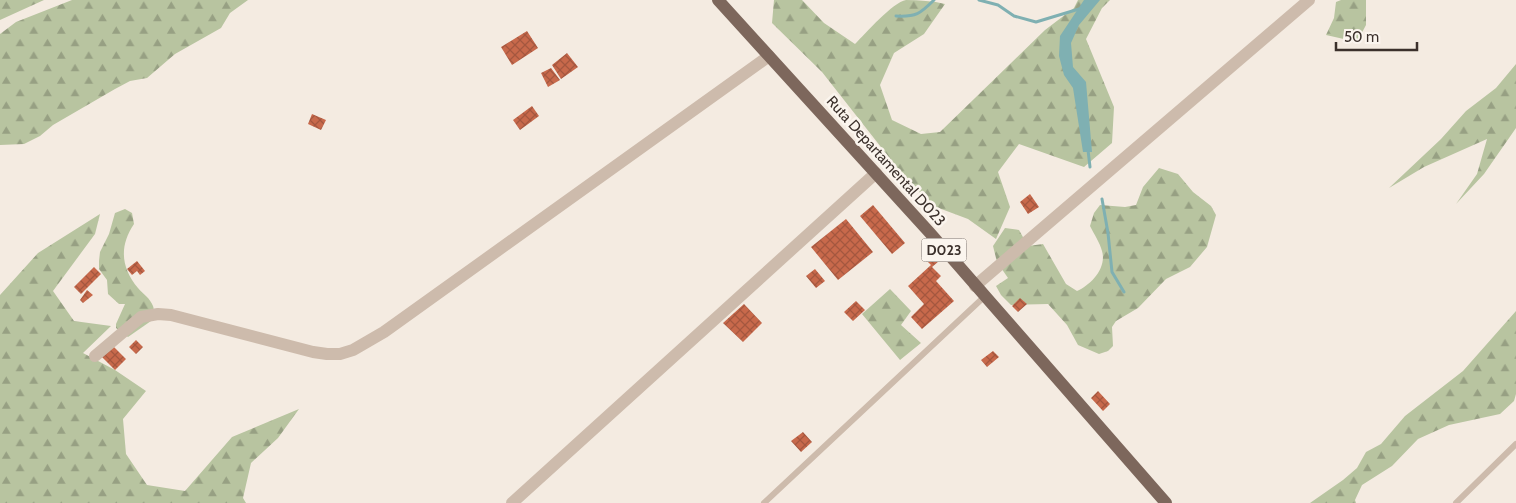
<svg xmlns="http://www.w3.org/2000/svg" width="1516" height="503" viewBox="0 0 1516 503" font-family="Cabin,sans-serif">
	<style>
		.forest { fill: url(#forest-firs) }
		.water { fill: #7fb0b2 }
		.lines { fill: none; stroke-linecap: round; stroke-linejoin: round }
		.stream { stroke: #7fb0b2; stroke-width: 3 }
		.building { fill: url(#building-cross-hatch) }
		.lane { stroke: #cdbbac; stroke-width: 6 }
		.street { stroke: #cdbbac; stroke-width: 12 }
		.primary { stroke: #7d675c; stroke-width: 12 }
		.labels { text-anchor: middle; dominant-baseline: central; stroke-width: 5; stroke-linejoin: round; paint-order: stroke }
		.shield { fill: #fbf5ee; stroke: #756b66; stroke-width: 1 }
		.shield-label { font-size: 14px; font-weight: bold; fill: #3b302b }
		.street-label { font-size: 15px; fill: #3b302b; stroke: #fbf5ee }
	</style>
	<defs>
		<pattern id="forest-firs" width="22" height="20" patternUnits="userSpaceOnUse" patternTransform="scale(1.25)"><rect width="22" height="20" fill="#b8c4a0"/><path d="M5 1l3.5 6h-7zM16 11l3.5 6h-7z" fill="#97a083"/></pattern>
		<pattern id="building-cross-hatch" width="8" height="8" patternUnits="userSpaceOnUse" patternTransform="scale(1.25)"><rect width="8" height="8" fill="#c8694b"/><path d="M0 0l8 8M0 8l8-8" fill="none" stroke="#a4573f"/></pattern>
	</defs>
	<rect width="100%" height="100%" fill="#f4ebe1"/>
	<path class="forest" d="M0,0H44L0,20Z
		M72,0H248L230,13L221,28L175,54L147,78L130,81L115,89L53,125L40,136L24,144L0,145V34L16,22Z
		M774,0H802L824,23L855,44C865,34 893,2 906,0C919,0 933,1 945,4L924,34L894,53L880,85L892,120L921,134L940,132L1045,30L1074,8L1078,0H1110L1102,8L1086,39L1114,107L1112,143L1084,167L1019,144L998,172L1010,207L996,239L968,219L936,207L910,184L822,72L772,23Z
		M1341,0H1366V25L1357,42L1326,35L1334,18L1336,2Z
		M1516,64V128L1484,174L1456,204L1477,174L1487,139L1424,167L1389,188L1441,139L1466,111L1496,88Z
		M1159,168L1178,174L1193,192L1211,206L1216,215L1207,247L1190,267L1166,279L1138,308L1116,321L1112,327L1113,346L1108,351L1099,354L1078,345L1067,325L1048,304L1011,305L1001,295L996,286L1008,278L997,262L993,246L1005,228L1019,230L1028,246L1043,244L1066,284L1077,291C1091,285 1107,268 1102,251C1100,243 1094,234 1090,226L1094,213L1100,205L1125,207L1136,205L1143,187Z
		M125,209L132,213L134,224C119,246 121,268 138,288C143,294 150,298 153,306C155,311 152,316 151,321L128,337L116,328V324L125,304H119L108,294L107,280L99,269V261L100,252L109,234L115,213Z
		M100,214L95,234L53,291L74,321L111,326L83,353L115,370L146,391L123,419L126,454L147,485L185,491L232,437L299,409L278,438L251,463L243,498L246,503H0V295L38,253Z
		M890,289L911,311L901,325L921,343L900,360L862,314Z
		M1516,311V394L1514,401L1500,414L1449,425L1418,439L1392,466L1362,485L1355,500L1356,503H1310L1343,480L1357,468L1366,452L1381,444L1405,416L1463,371Z"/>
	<path class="water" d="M1084,0H1100L1079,25L1071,43L1073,67L1086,82L1092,152H1083L1073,88L1064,75L1059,56L1060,36Z"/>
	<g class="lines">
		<path class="stream" d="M979,0L998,5L1014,16L1036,22L1079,9
			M896,16C916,17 920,14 934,0
			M1088,150L1090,167
			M1102,199L1108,233L1112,272L1124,292"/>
	</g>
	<path class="building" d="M527,31L538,48L512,65L501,47Z
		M567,53L578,67L561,79L552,65Z
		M551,68L560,80L548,87L541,73Z
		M532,106L539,116L520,130L513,120Z
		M312,114L326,120L321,130L308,124Z
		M1030,194L1039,207L1028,214L1020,202Z
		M873,205L905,243L892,254L860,216Z
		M846,219L873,252L838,280L811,247Z
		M934,255L939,261L932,267L941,276L936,281L954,301L922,329L911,317L924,304L908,286L931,265L927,261Z
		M137,261L145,271L140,275L137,271L132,275L127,269Z
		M94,267L101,274L81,294L74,287Z
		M815,269L825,281L816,288L806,276Z
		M87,290L93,295L83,303L80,300Z
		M1020,298L1027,304L1018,312L1012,306Z
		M856,301L865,310L853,321L844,312Z
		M744,304L762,323L743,342L723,323Z
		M136,340L143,347L136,354L129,347Z
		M113,346L126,359L115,370L102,357Z
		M993,351L999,357L987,367L981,360Z
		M1098,391L1110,404L1103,411L1091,398Z
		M803,432L812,442L801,452L791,441Z"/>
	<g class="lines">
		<path class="lane" d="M764,503L984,297
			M1456,503L1516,444"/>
		<path class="street" d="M975,286L1309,0
			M95,356L141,317L158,314L171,315L313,352L327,354H340L353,350L384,332L769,56
			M512,503L876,173"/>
		<path class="primary" d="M718,0L930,233L1166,503"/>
	</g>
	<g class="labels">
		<rect class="shield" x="921.5" y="238.5" width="45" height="23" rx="4"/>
		<g class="shield-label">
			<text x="944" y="250">D023</text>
		</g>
		<g class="street-label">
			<text transform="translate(886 161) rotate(48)">Ruta Departamental D023</text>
		</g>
	</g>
	<path d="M1336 42v8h81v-8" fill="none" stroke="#3b302b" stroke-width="2.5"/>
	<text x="1344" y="42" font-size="15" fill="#3b302b" stroke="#fbf5ee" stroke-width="4" paint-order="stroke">50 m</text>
</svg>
